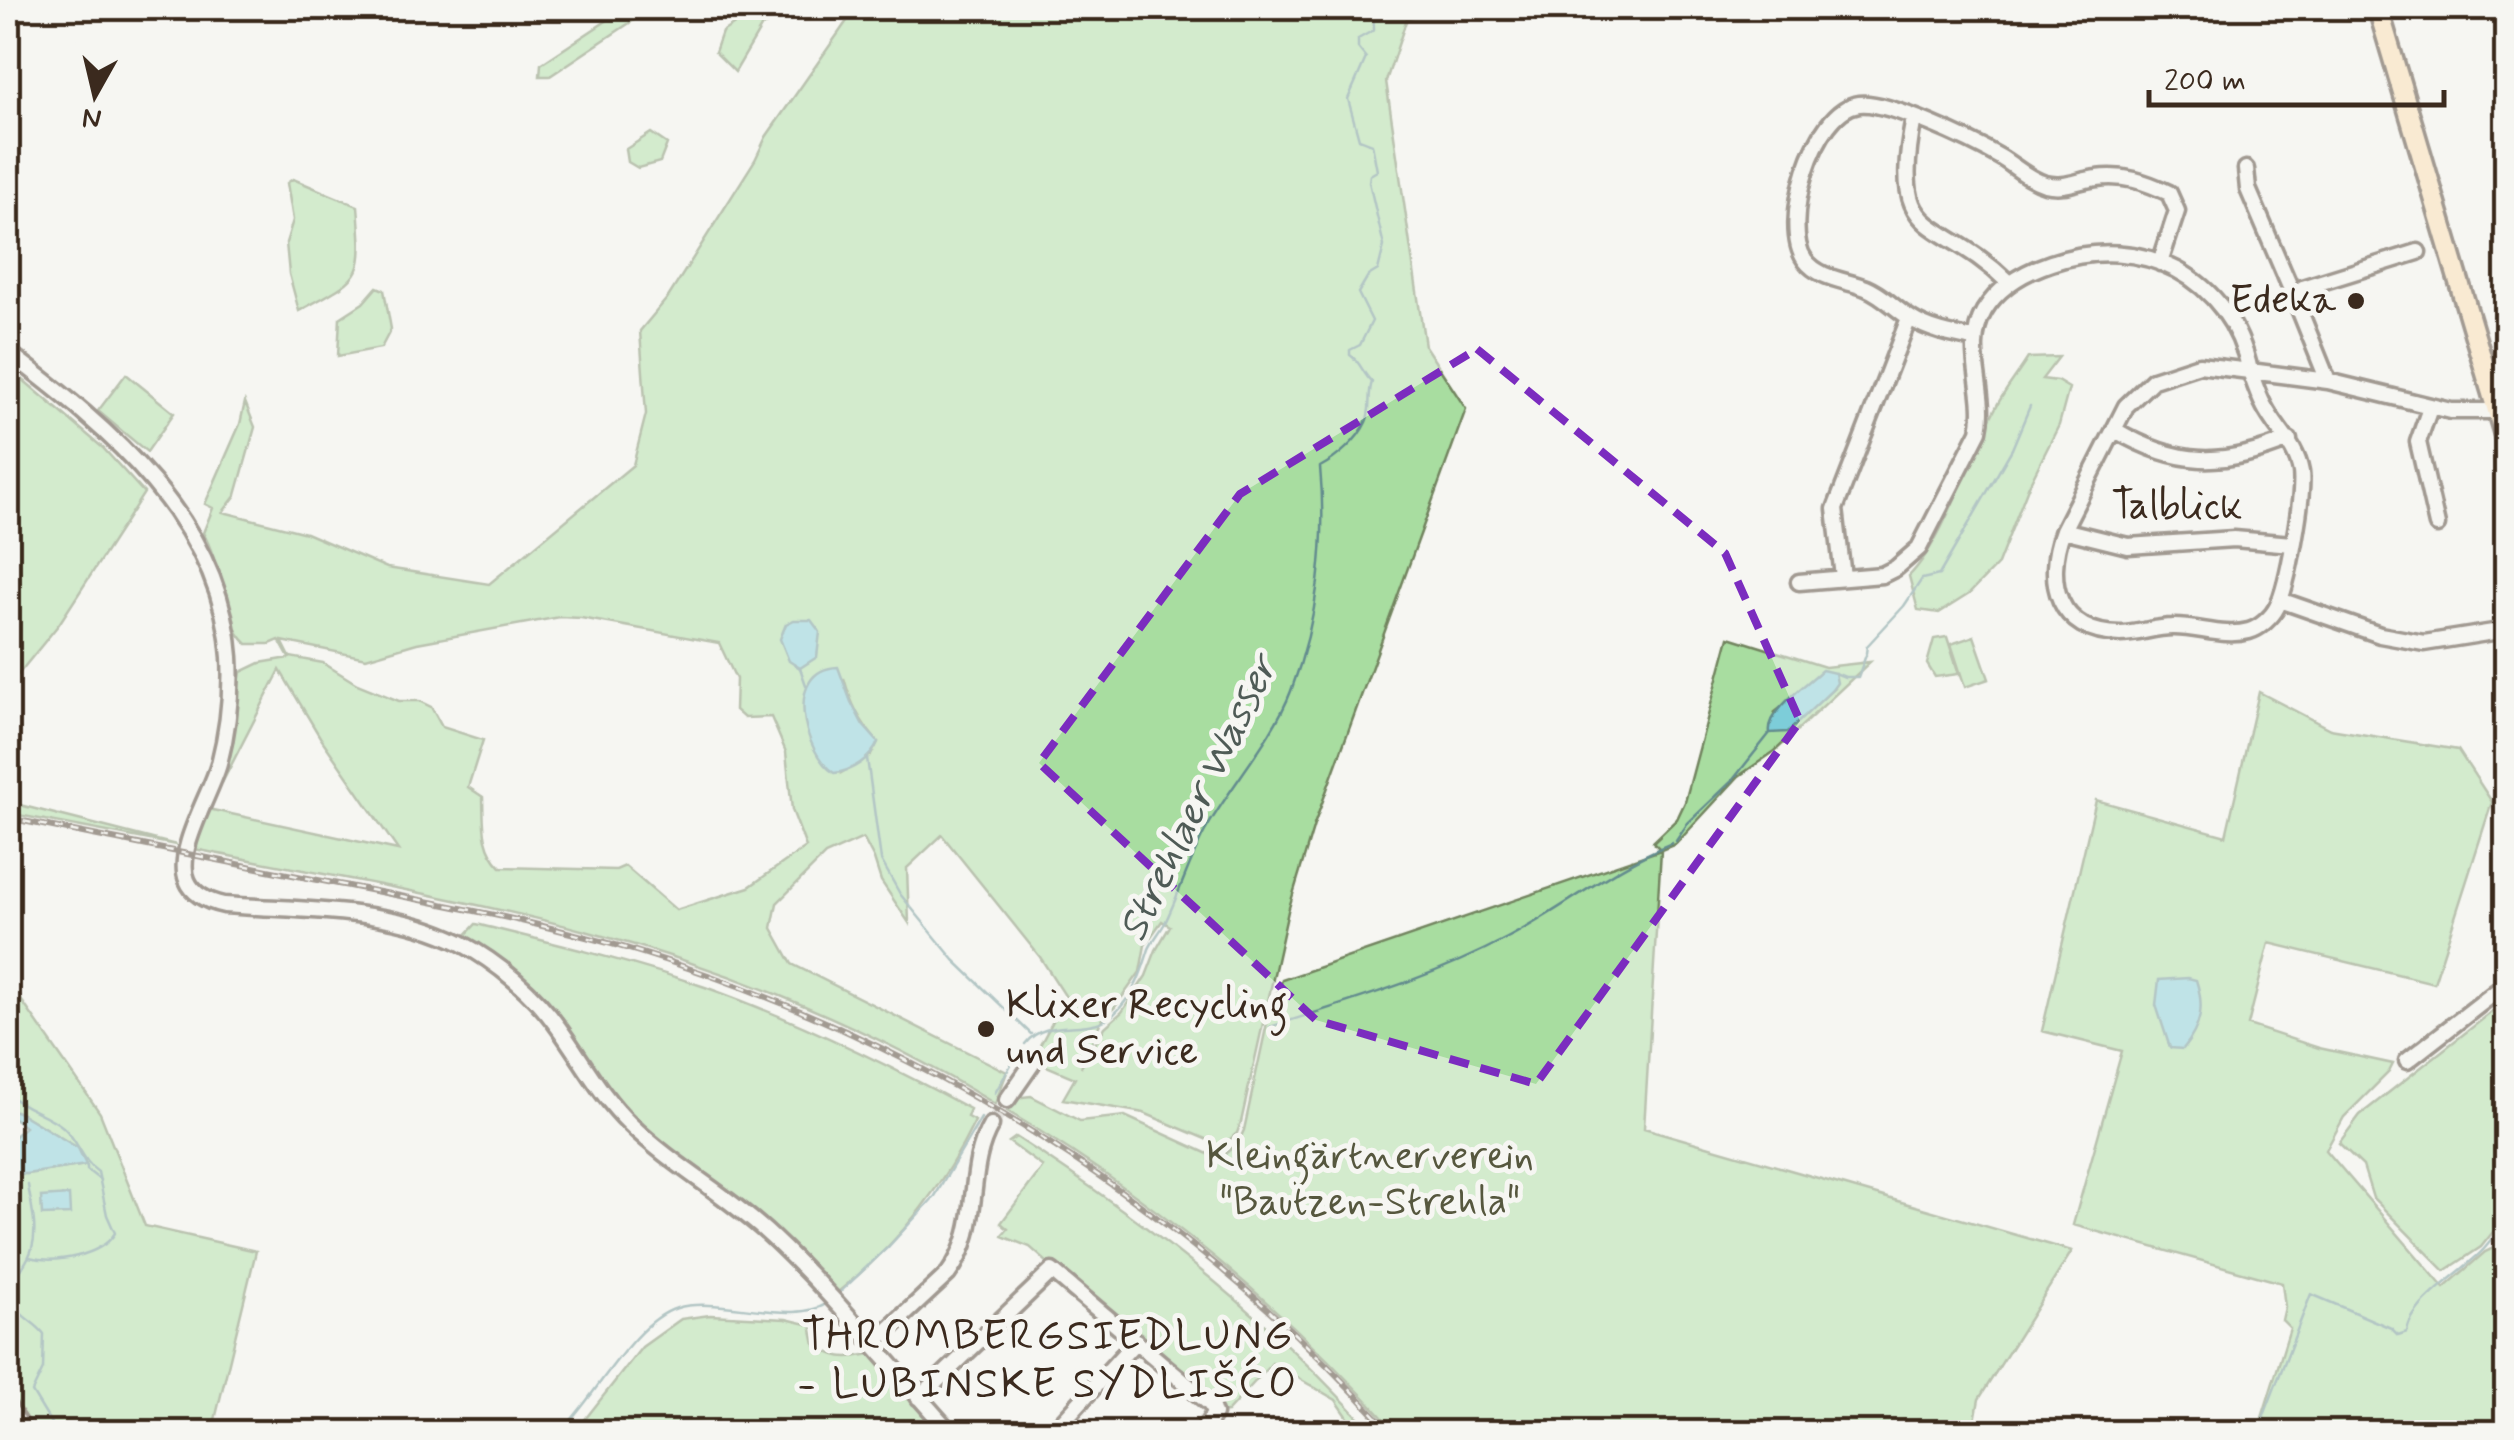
<svg xmlns="http://www.w3.org/2000/svg" width="2514" height="1440" viewBox="0 0 2514 1440" font-family="Mynerve,sans-serif">
	<style>
		.green { fill: #a8dda0; stroke: #72845f; stroke-width: 2.5; fill-rule: evenodd }
		.water { fill: #7dcdd9; stroke: #638c8e; stroke-width: 2.5 }
		.lines { fill: none; stroke-linecap: round; stroke-linejoin: round }
		.stream { stroke: #638c8e; stroke-width: 2.5 }
		.minor-tunnel { stroke: #d1cdc8; stroke-width: 14; stroke-dasharray: 14 7; stroke-linecap: butt }
		.minor-casing { stroke: #3b2a1e; stroke-width: 21 }
		.major-casing { stroke: #3b2a1e; stroke-width: 25 }
		.minor { stroke: #f6f6f2; stroke-width: 14 }
		.major { stroke: #fcdcac; stroke-width: 18 }
		.rail-casing { stroke: #3b2a1e; stroke-width: 6 }
		.rail { stroke: #f6f6f2; stroke-width: 2.5; stroke-dasharray: 8; stroke-linecap: butt }
		.marked { fill: none; stroke: #7b2cbf; stroke-width: 8; stroke-dasharray: 20 12; stroke-linejoin: round }
		.poi-dot { fill: #3b2a1e; stroke: #f6f6f2; stroke-width: 4 }
		.labels { text-anchor: middle; dominant-baseline: central; stroke-width: 10; stroke-linejoin: round; paint-order: stroke }
		.poi-label { font-size: 40px; fill: #3b2a1e; stroke: #f6f6f2; text-anchor: end }
		.street-label { font-size: 40px; fill: #3b2a1e; stroke: #f6f6f2 }
		.park-label { font-size: 40px; fill: #56573e; stroke: #f6f6f2 }
		.water-label { font-size: 42px; font-style: italic; fill: #4f5b56; stroke: #f6f6f2 }
		.neighbourhood-label { font-size: 42px; letter-spacing: 2.5px; fill: #3b2a1e; stroke: #f6f6f2 }
	</style>
	<rect width="100%" height="100%" fill="#f6f6f2"/>
	<filter id="ink" filterUnits="userSpaceOnUse"><feTurbulence type="fractalNoise" baseFrequency=".01" numOctaves="2"/><feDisplacementMap in="SourceGraphic" scale="20" xChannelSelector="R" yChannelSelector="G"/><feConvolveMatrix kernelMatrix="1 2 1 2 8 2 1 2 1" color-interpolation-filters="sRGB"/></filter>
	<g filter="url(#ink)">
		<path class="green" d="M626,8H652L550,76H540L541,64Z
			M760,8L771,22L762,26L735,72L715,52L722,32Z
			M856,8H1454L1407,18L1386,81L1425,346L1466,409L1314,825L1288,911L1241,1122L1237,1133L1222,1146L1144,1113L1063,1099L1075,1078L1032,1060L1066,997L1040,957L942,835L907,868L909,923L881,881L874,859L863,838L825,855L777,903L772,928L792,964L1007,1072L995,1104C870,1027 730,970 589,932C459,897 325,875 194,849L208,809L398,850L320,737L280,670L222,783L241,672L260,663L289,658L279,640L270,644H247C220,619 223,567 203,533L213,508L205,504L240,424L245,402L255,427L236,495L223,512L306,533L387,568L489,584L633,465L646,414L640,331L669,296L755,160L766,137ZM560,617L581,618L719,643L736,679L735,710L744,718L771,717L786,752L792,810L806,847L749,887L676,910L625,866L616,870L501,867C481,847 484,823 483,797L468,787L483,740L442,727L431,707L419,701H399L357,684L323,663L290,657L282,641L366,658L417,643ZM844,678C851,704 860,722 878,742L871,755L841,773ZM1162,921L1170,926L1156,950L1146,976L1122,1012L1105,1027L1081,1067L1101,1021L1115,1007L1140,972L1145,945Z
			M651,133L667,144L660,162L638,168L628,162L626,149Z
			M293,179L358,206C364,281 364,275 299,311L289,274L286,243L293,220L287,183Z
			M377,287L384,290L391,329L381,348L338,356L340,318L363,303Z
			M2059,357L2042,379L2057,381L2069,388L2059,425L2029,485L1998,564L1969,594L1939,613L1918,610L1909,576C1945,539 1969,458 1994,411C2003,392 2017,376 2028,358Z
			M8,367L103,448L144,493L59,624L8,687Z
			M126,374L174,413L147,452L98,411Z
			M1974,636L1989,679L1965,687L1951,644Z
			M1729,637L1825,667L1870,662L1775,751L1739,776L1676,844L1661,850L1644,1128L2072,1251L1979,1399L1973,1432H1396C1284,1307 1152,1197 1007,1111L1014,1098L1031,1096L1080,1121L1125,1116L1219,1159L1238,1143L1244,1130L1273,995L1279,991L1282,980L1661,850L1653,842L1677,819L1685,802ZM1832,690L1815,705L1774,713L1797,695Z
			M1947,637L1959,674L1935,677L1927,664L1934,639Z
			M2259,692L2330,729L2458,750L2492,802L2434,983L2269,943L2248,1025L2319,1048L2393,1064L2389,1072L2344,1117L2326,1150L2444,1288L2485,1252L2506,1242V1432H2267L2261,1421L2290,1328L2282,1320L2285,1307L2282,1283L2073,1225L2122,1051L2042,1031L2096,800L2226,836Z
			M8,802L176,845L8,813Z
			M476,924C553,943 630,961 705,987C797,1020 885,1063 970,1109L967,1117L975,1121C943,1187 896,1246 838,1292L778,1233L623,1114L575,1040L462,939Z
			M8,981L100,1113L145,1226L256,1251L212,1432H28L8,1404V1173L27,1174L86,1165L78,1148L22,1114L8,1108Z
			M2506,1001V1222L2497,1227L2481,1247L2445,1271L2373,1198L2363,1166L2339,1143L2360,1115Z
			M1016,1137C1146,1221 1269,1317 1372,1432H1358L1336,1400L1272,1363L1227,1412L1217,1413L1030,1247L1002,1236L1008,1229L1001,1223L1043,1167L1009,1142Z
			M710,1315L786,1319L811,1325L815,1344C835,1359 846,1359 870,1354L940,1432H575L642,1347L681,1319Z"/>
		<path class="water" d="M794,620H811L820,632L817,657L800,668L789,661L780,639L786,624Z
			M838,667L851,702L863,725L878,742C872,758 851,772 834,773C803,753 783,669 838,667Z
			M1822,670L1835,673L1837,683L1832,690L1788,732L1770,733C1766,712 1806,685 1822,670Z
			M2188,978L2196,980C2205,1007 2201,1027 2183,1049L2170,1048L2156,1005L2159,980Z
			M8,1108L22,1114L78,1148L86,1165L26,1174L8,1173V1137L12,1138L25,1127L8,1114Z
			M69,1195L70,1214L42,1215L41,1197Z"/>
		<g class="lines">
			<path class="stream" d="M1866,653L1867,646L1904,606L1922,579L1939,575L2012,449L2030,406
				M800,668L806,685
				M1835,673L1845,677H1858L1866,655
				M867,758L881,860L900,894L954,960L1031,1034
				M1676,841L1688,823L1732,781L1770,733
				M1270,1027C1351,1001 1432,978 1507,938C1563,909 1613,867 1672,843
				M1025,1044C1049,1013 1093,1040 1119,1009C1137,988 1141,974 1149,949C1153,940 1160,932 1165,923C1179,894 1189,862 1204,833C1229,787 1273,739 1291,691C1318,620 1327,541 1320,467C1337,458 1358,440 1366,422C1372,409 1367,396 1372,382C1362,373 1361,362 1350,355V350L1360,345L1372,321L1358,293L1368,276L1378,270L1384,246L1369,182L1370,175L1377,171L1372,144L1359,139L1348,99L1366,58L1358,48V39L1374,30L1373,8
				M995,1093L1012,1063
				M8,1094C24,1109 46,1113 63,1127C78,1140 82,1161 98,1172L107,1215L115,1233C101,1256 55,1264 29,1257
				M87,1166V1170L100,1180
				M28,1185C31,1205 38,1228 32,1248C28,1265 9,1279 13,1299C16,1316 35,1321 44,1334L43,1369L32,1392L52,1425L82,1428L89,1432
				M836,1296L889,1246L935,1196L981,1118
				M560,1432C594,1400 632,1322 677,1308C718,1295 798,1328 830,1301
				M2272,1432L2263,1418L2311,1294L2391,1328L2398,1335L2407,1332C2411,1302 2464,1271 2484,1249C2492,1240 2496,1233 2506,1226"/>
			<path class="minor-tunnel" d="M991,1125L1007,1100"/>
			<g class="minor-casing">
				<path id="minor" d="M1914,118C1889,246 1937,212 2009,283
					M2246,169L2248,189L2293,294
					M1974,339C1952,335 1928,330 1910,318C1894,308 1883,295 1866,288C1846,280 1819,279 1805,260C1780,226 1813,110 1859,104C1887,100 1974,142 2000,157C2015,166 2028,179 2045,184C2065,189 2078,180 2097,178C2123,174 2146,182 2169,193L2177,211L2160,263
					M8,352C108,428 221,520 230,657C232,693 228,729 219,764C211,794 175,850 187,880C193,895 210,902 224,905C302,911 390,907 461,943C497,962 535,994 558,1027C582,1060 600,1095 630,1124C673,1166 728,1195 772,1237C836,1297 891,1367 950,1432
					M2199,365L2250,371C2254,382 2258,395 2264,406C2276,430 2296,444 2301,472C2304,495 2288,586 2277,607C2272,617 2260,628 2249,631C2224,638 2197,626 2172,627C2155,627 2138,634 2120,634C2057,633 2044,581 2063,530L2126,406L2153,380Z
					M2328,381L2451,411H2506
					M2430,408L2418,442L2437,525
					M2115,430C2178,467 2223,467 2289,440
					M2063,530L2128,546L2234,539L2292,544
					M1843,577L1835,509L1909,318
					M1799,582L1882,575L1896,568L1919,548L1979,431C1988,391 1962,350 1984,311C1999,286 2024,272 2051,263C2141,232 2230,276 2250,371L2328,381L2293,294L2302,288L2418,252
					M2280,600L2380,635L2424,643L2506,630
					M2407,1061L2506,984
					M1007,1100L1032,1064
					M873,1344L948,1274C984,1226 964,1171 991,1125
					M919,1398L1052,1271L1211,1405L1214,1414L1202,1432
					M8,1407L25,1432
					M1053,1432L1136,1341"/>
			</g>
			<g class="major-casing">
				<path id="major" d="M2378,8L2506,441"/>
			</g>
			<use href="#minor" class="minor"/>
			<use href="#major" class="major"/>
			<g class="rail-casing">
				<path id="rail" d="M8,818C114,839 221,861 328,882C432,902 537,921 639,952C925,1040 1191,1209 1390,1432"/>
			</g>
			<use href="#rail" class="rail"/>
		</g>
	</g>
	<path d="M0 0H2514V1440H0ZM1477,349L1725,553L1800,721L1536,1084L1316,1020L1039,763L1240,494Z" fill="#f6f6f2" fill-opacity=".55" fill-rule="evenodd"/>
	<path class="marked" d="M1477,349L1725,553L1800,721L1536,1084L1316,1020L1039,763L1240,494Z"/>
	<g class="poi-dot">
		<circle cx="2356" cy="301" r="10"/>
		<circle cx="986" cy="1029" r="10"/>
	</g>
	<g class="labels">
		<g class="poi-label">
			<text x="2336" y="301">Edeka</text>
			<text x="1006" y="1006" text-anchor="start">Klixer Recycling<tspan x="1006" dy="46">und Service</tspan></text>
		</g>
		<g class="street-label">
			<text transform="translate(2177 507) rotate(1)">Talblick</text>
		</g>
		<g class="park-label">
			<text x="1370" y="1157">Kleingärtnerverein<tspan x="1370" dy="46">"Bautzen-Strehla"</tspan></text>
		</g>
		<g class="water-label">
			<text transform="translate(1199 799) rotate(-64)">Strehlaer Wasser</text>
		</g>
		<g class="neighbourhood-label">
			<text x="1048" y="1337">THROMBERGSIEDLUNG<tspan x="1048" dy="48">- LUBINSKE SYDLIŠĆO</tspan></text>
		</g>
	</g>
	<rect width="2514" height="1440" fill="none" stroke="#f6f6f2" stroke-width="40"/>
	<rect x="20" y="20" width="2474" height="1400" fill="none" stroke="#3b2a1e" stroke-width="4" filter="url(#ink)"/>
	<g transform="translate(95 95) rotate(188)" stroke="#f6f6f2" stroke-width="8" paint-order="stroke">
	<path d="M0-8L18 38L0 25L-18 38Z" fill="#3b2a1e"/>
	<text y="-15" font-size="28" font-weight="bold" text-anchor="middle" fill="#3b2a1e">N</text>
	</g>
	<path d="M2149 90v15h295v-15" fill="none" stroke="#3b2a1e" stroke-width="5"/>
	<text x="2164" y="90" font-size="30" fill="#3b2a1e" stroke="#f6f6f2" stroke-width="8" paint-order="stroke">200 m</text>
</svg>
